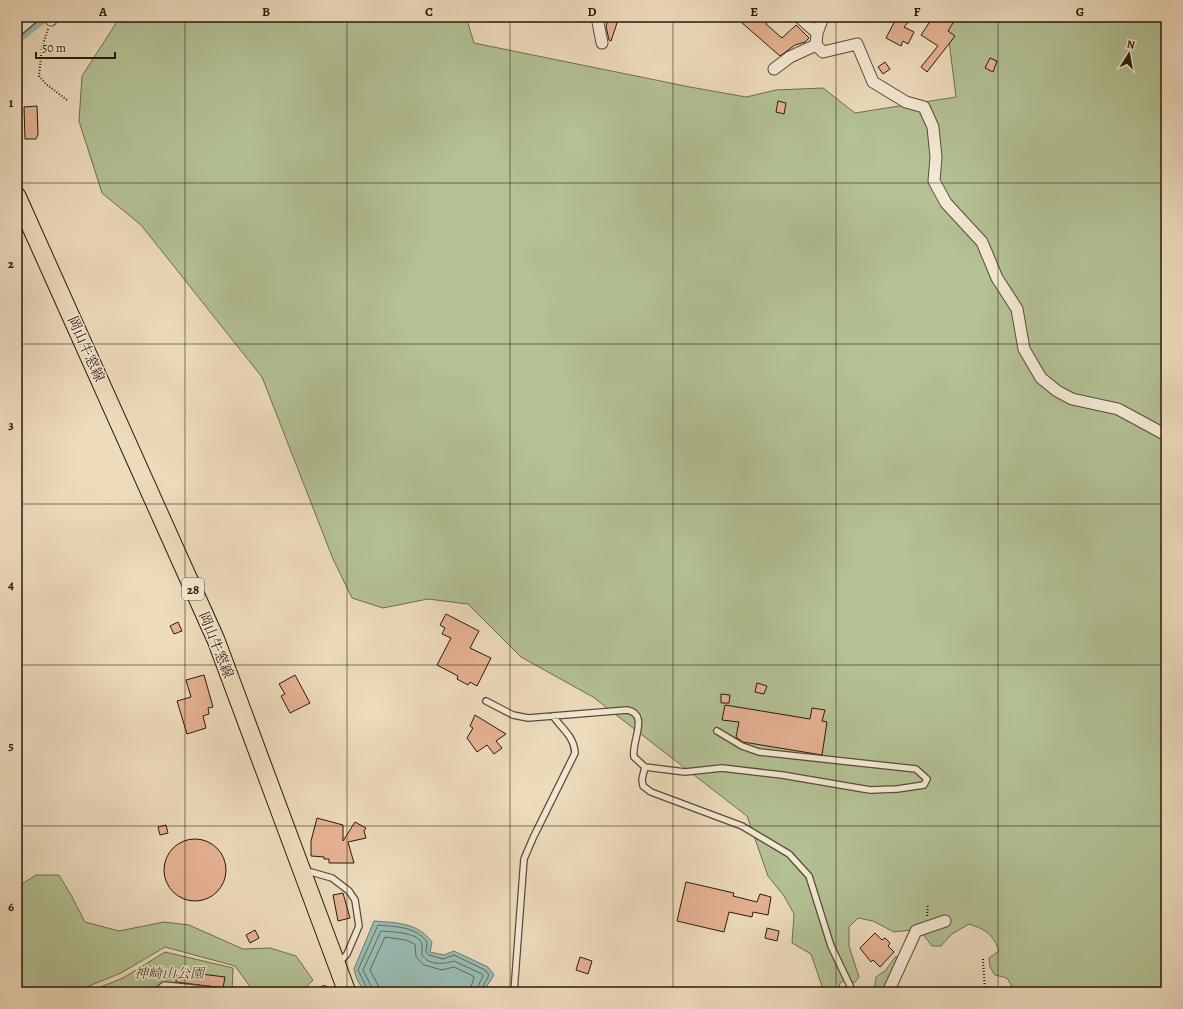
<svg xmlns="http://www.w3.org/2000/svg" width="1183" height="1009" viewBox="0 0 1183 1009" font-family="Alegreya,'Noto Serif JP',serif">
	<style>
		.green { fill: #b3c194; stroke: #6e6e4e }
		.water { fill: #99bbb1; stroke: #6c7b6d }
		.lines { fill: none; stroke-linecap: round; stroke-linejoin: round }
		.shore { stroke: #616a5c; stroke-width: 1 }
		.canal { stroke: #99bbb1; stroke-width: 11 }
		.building { fill: #e6b292; stroke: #291a08 }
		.service-casing { stroke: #5a4a35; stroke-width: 8 }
		.minor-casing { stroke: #5a4a35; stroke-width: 13 }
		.secondary-casing { stroke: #291a08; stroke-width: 17 }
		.primary-casing { stroke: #291a08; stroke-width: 19 }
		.path { stroke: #291a08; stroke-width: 2; stroke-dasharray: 1 2; stroke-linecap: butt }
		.service { stroke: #f3e8d3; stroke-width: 5.5 }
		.minor { stroke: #f3e8d3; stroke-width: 11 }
		.secondary { stroke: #f3e8d3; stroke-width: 15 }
		.primary { stroke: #eddbbc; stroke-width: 17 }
		.grid { fill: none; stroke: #291a08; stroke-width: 1; stroke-opacity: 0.55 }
		.labels { text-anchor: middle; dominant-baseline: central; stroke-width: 3; stroke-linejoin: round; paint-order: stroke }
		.shield { fill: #f3e8d3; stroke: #665845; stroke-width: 1 }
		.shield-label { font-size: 13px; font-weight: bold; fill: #291a08 }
		.street-label { font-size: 14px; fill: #291a08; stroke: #f3e8d3 }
		.park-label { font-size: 14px; font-style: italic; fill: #524c32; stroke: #f3e8d3 }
		.neatline { fill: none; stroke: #291a08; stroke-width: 1.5 }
		.grid-label { font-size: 13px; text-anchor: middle; font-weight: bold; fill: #291a08 }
	</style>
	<rect width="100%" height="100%" fill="#eddbbc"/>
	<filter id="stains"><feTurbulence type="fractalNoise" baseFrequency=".005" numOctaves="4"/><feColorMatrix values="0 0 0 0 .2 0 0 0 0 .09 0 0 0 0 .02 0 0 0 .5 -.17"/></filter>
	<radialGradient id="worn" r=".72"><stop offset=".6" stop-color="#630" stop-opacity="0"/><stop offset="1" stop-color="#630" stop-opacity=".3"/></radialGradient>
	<path class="green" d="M120,17H466L474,43L690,87L746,97L776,90L823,88L855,113L956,97L946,17H1166V992H1026L1013,988L1007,978L995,975L990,967L989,958L999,951C993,934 985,929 969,924L952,934L941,946H932L922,933L911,930L894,932L873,921L858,918L849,927V946L859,977L854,983L847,979L840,983L838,992H824L811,954L792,943L794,914L784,896L768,876L747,816L593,697L521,657L468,604L428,599L383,608L352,598L333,559L262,377L141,225L102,193L79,121L82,76Z
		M36,875H59L71,895L85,922L119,931L164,922L189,925L243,949L270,948L296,956L313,980L301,992H253L252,989L235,966L165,947L121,973L74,992H17V887Z
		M165,952L233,968L232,992H88L123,978Z
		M896,956L899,961L891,978L881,992H874L876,977L885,971Z"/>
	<path class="water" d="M374,921C397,923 417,922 432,942L430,952L444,955L454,951L488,967L494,975L483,992H369C360,989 356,978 354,969Z"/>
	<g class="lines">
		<path class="shore" d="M369,992L358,970L378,925C396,927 415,926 427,942L426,952L429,955L443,959L454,955L485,970L489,975L480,992
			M374,992L363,970L381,931C391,932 421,932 422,945C423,948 421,951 422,955C429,966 444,964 454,961L482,974L483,976L475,992
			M380,992L378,985L370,970L385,937L406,940L415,944L416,957L424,965L442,970L454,967L473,976L474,978L469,992"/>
		<path class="canal" d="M17,38L44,17"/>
	</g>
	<path class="building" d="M609,17H619L611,41L609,40L606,26Z
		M743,17H770L766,24L782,38L796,25L809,38L805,42L795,45L780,56L741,22Z
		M897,17H913L904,27L914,32L908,44L903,41L901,46L886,38Z
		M933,17H944L953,23L948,31L955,36L927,72L921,67L938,46L921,35Z
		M990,58L997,61L993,72L985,68Z
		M885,62L890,69L883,74L878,67Z
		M778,101L786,103L784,114L776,112Z
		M37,106L38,134L36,139H25L24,107Z
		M446,614L479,631L470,648L491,658L477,686L470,682L468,685L457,679L458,676L437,665L451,638L442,634L445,628L440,625Z
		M178,622L182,631L174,634L170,626Z
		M204,675L213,707L208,708L209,714L203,716L206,728L187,734L177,701L191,697L186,680Z
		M295,675L310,703L290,713L281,696L285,694L279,684Z
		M757,683L767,686L764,694L755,692Z
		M721,694L730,695L729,703H721Z
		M725,705L810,719L812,708L825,710L822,721L827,722L822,755L743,742L736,737L739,722L722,720Z
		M475,715L506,734L496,741L502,748L494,754L487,745L477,752L467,738L473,728L470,726Z
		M317,818L343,825V841L355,822L366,828L364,831L366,838L348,842L354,863H329V859H324V857L311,856V841Z
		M166,825L168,833L160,835L158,827Z
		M164 870a31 31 0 1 1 62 0a31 31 0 1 1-62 0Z
		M686,882L734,893L733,896L757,902L760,894L771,897L768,915L753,912L752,917L729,912L724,932L677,921Z
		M343,893L350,918L338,921L333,895Z
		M767,928L779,931L777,941L765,938Z
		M255,930L259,938L250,943L246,935Z
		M875,933L882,940L885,938L890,943L888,946L894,952L880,967L873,960L871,962L860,948Z
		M580,957L592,961L588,974L576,970Z
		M177,971L225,977L223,988L176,982Z"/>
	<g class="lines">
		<g class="service-casing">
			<path id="service" d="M486,701L513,715L528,718L627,710C650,714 631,741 634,757L645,767
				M717,731L742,746L759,752L916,769L927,779L924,785L897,789L870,790L782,775L722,768L685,772L645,767L642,779L643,786L651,792L742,826L789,854L809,876L831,946L853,992
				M304,873L311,872L332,878L349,891L355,900L359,926L347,954L339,963
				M324,989L325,992
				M156,992L164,985L221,991
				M514,992L524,859L533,838L575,753C574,736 562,729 553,716"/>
		</g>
		<g class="minor-casing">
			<path id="minor" d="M49,17L51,20
				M597,17L602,43
				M799,17L817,33L816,45L823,52L857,44L873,82L906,102L924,107L933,127L936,157L934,181L946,203L982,242L997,278L1017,309L1024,349L1041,378L1057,391L1072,399L1118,409L1166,435
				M817,33L823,17
				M774,69L790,57L816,45
				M888,992L916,931L945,921"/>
		</g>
		<g class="secondary-casing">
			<path id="secondary" d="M17,28L30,17"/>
		</g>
		<g class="primary-casing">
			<path id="primary" d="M17,196L216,640L347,992"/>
		</g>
		<path class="path" d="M48,29L42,47L39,76L46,84L67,100
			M927,916L928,904
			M983,959L985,992"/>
		<use href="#service" class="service"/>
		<use href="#minor" class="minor"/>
		<use href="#secondary" class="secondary"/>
		<use href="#primary" class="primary"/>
	</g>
	<path class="grid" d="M185,17V992M347,17V992M510,17V992M673,17V992M836,17V992M998,17V992M17,183H1166M17,344H1166M17,504H1166M17,665H1166M17,826H1166"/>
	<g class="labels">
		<rect class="shield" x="182" y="578" width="22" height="22" rx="3"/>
		<g class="shield-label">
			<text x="193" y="589">28</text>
		</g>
		<g class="street-label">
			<text transform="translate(86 349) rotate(66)">岡山牛窓線</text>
			<text transform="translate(216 645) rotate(68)">岡山牛窓線</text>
		</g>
		<g class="park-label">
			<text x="169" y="973">神崎山公園</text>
		</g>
	</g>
	<rect width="1183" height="1009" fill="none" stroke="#eddbbc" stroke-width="44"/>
	<g transform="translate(1129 54) rotate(11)" stroke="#f3e8d3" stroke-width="3" paint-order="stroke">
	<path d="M0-3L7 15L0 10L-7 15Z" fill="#291a08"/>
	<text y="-6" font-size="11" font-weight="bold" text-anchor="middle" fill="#291a08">N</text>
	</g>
	<path d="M36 52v6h79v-6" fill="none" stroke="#291a08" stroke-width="2"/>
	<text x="42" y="52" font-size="12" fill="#291a08" stroke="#f3e8d3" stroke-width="3" paint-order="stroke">50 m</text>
	<rect x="22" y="22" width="1139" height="965" class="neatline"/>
	<g class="grid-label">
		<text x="103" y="16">A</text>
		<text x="266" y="16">B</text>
		<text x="429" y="16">C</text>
		<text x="592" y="16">D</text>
		<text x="754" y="16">E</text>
		<text x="917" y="16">F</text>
		<text x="1080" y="16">G</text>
		<text x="11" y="107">1</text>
		<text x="11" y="268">2</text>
		<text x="11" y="429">3</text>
		<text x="11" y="589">4</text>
		<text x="11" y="750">5</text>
		<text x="11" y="911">6</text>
	</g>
	<rect width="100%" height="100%" filter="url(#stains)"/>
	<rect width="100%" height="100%" fill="url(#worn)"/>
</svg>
